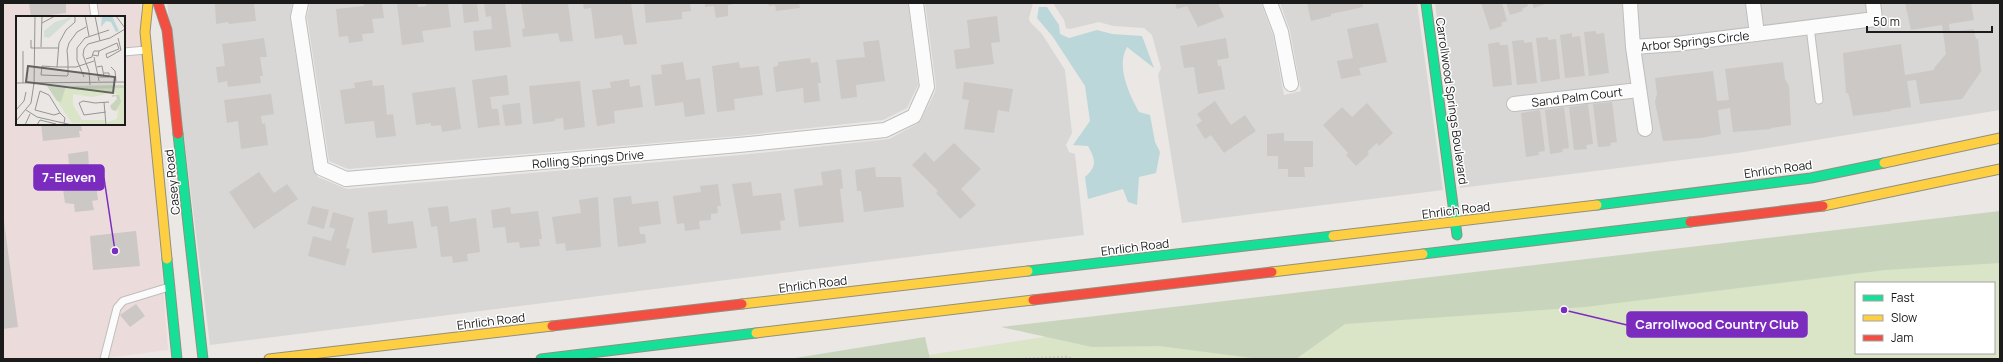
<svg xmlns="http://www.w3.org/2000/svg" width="2003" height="362" viewBox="0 0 2003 362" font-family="Manrope,sans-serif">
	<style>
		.residential { fill: #d9d7d5 }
		.commercial { fill: #ebdbdb; fill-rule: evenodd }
		.grass { fill: #dae4c6; fill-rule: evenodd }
		.forest { fill: #c8d5bc }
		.water { fill: #bbd7da }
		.building { fill: #cbc8c5 }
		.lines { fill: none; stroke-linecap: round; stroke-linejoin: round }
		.lane-casing { stroke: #bfbebc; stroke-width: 9 }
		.street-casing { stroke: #bfbebc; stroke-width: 16 }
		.fast-casing { stroke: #91907f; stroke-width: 11 }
		.slow-casing { stroke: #91907f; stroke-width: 11 }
		.jam-casing { stroke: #91907f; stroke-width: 11 }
		.path { stroke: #d4c6c6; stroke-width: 2.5; stroke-dasharray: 2 2; stroke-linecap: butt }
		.lane { stroke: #fcfbfb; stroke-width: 7 }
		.street { stroke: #fcfbfb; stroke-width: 14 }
		.fast { stroke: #16e098; stroke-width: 9 }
		.slow { stroke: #ffcf43; stroke-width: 9 }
		.jam { stroke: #f24e42; stroke-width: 9 }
		.labels { text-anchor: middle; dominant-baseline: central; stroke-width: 3; stroke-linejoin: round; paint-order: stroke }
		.street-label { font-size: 12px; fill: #1b1b1b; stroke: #fff }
		.inset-road { fill: none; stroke: #979594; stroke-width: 1 }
		.view { fill: #636261; fill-opacity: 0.15; stroke: #636261; stroke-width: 2 }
		.inset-edge { fill: none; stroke: #1b1b1b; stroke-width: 2 }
		.leader { fill: none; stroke: #7b2cbf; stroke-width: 1.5 }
		.callout-dot { fill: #7b2cbf; stroke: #fff; stroke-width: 1.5 }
		.callout { fill: #7b2cbf; stroke: #7b2cbf; stroke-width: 1.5 }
		.callout-label { font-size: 13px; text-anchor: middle; font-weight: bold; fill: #fff }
	</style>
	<rect width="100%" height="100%" fill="#eae7e4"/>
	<path class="residential" d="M167,3H292L290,18L313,169L318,177L347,189L740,155L889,139L917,124L921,120L935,92L936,86L925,3H1033L1029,18L1030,22L1042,34L1065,70L1072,133L1066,145L1069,152L1075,154L1084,235L210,345Z
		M310,3H908L918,85L907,108L883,120L738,136L348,169L329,161L307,17Z
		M1053,3H1261L1273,35L1284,95L1301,91L1290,31L1280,3H1417L1443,190L1182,223L1158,75L1161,68L1152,35L1144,28L1113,26L1099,22L1070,29L1066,28L1064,20Z
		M1435,3H2000V110L1737,153L1460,188Z"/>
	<path class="commercial" d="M3,3H140L168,350L99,359H3ZM17,17H124V124H17Z"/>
	<path class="grass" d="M2000,228V359H904L1044,337L1671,263ZM1856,283H1994V353H1856Z"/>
	<path class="forest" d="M2000,211V263L1885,270L1585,307L1345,324L1296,359H1260L1159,346L1092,347L1001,327Z
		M925,337L930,359H789Z"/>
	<path class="water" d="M1039,7H1047L1059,25L1060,34L1069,38L1097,30L1112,34L1142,36L1154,68L1127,47C1116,66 1129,94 1139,112L1150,115L1155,142L1160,152L1156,173L1139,177L1137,205L1128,202L1123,189L1088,199L1085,177C1098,166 1095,159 1088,146L1073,145L1090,121L1085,86L1053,37L1037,18Z"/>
	<path class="building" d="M29,3H66V13L31,17Z
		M215,3H254L256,21L229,24L228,22L216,24Z
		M363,3H382L384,18L372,19L374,33L362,34L363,41L349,43L348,36L339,37L336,9L364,6Z
		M397,3H417L418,7L426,6V4L448,3L451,27L422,31L424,42L402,45Z
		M462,3H477L479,21L464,23Z
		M484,3H505L511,47L475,51L473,31L492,29L491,16L486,17Z
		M521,3H568L573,41L560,42L558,33L523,37L522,29L525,28Z
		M583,3H631L637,44L624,45L622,35L595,39L591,8L584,9Z
		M644,3H690L691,11L682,12V19L646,23Z
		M705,3H735V4L728,5V16L716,18L714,6L705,7Z
		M768,3H799L800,8L776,11L775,5L769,6Z
		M1175,3H1218L1224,17L1198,27L1187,6L1177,9Z
		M1307,3H1362L1363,7L1331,14V16L1311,21Z
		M1481,3H1502L1507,21L1501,23L1502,26L1490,30Z
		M1506,3H1527L1528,6L1522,9L1523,11L1510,15Z
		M1532,3H1548L1534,8Z
		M1905,3H1971L1974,20L1949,24L1950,32L1974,29L1976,39H1978L1981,70H1982L1962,99L1920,104L1916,80L1907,81L1911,107L1891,110V111L1853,116L1850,100L1848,93H1846L1843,53L1901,44L1905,75L1934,70V68L1946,54L1942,25L1911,30Z
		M997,16L1000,42L991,43L994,64L956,69L954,50L970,48L967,20Z
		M1378,23L1387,62L1359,68L1361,75L1341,79L1337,61L1353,58L1347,29Z
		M1596,31V34L1604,33L1609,73L1589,76L1584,32Z
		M1572,33V37L1580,36L1585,76L1565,78L1560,35Z
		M1548,37V40L1556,39L1560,79L1541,82L1536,38Z
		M264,38L267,57H260L263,76H260L261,83L228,87L227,81L218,83L216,67L225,66L222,44Z
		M1226,38L1229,58L1217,60L1218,66H1221L1225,89L1198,94L1194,67L1184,68L1180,46Z
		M879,40L885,81L856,85L857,97L841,99L836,60L865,57L863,42Z
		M1524,40V43L1532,42L1537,83L1517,85L1512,41Z
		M1499,42L1500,45H1508L1512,85L1493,87L1488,44Z
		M810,58L811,63L818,62L821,83H818L820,101L804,103L803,88L776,92L773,67L778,66V62Z
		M683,62L686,80L700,78L705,114L685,117L683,102L655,106L651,75L662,74L661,65Z
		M739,62L740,68L759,66L763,95L734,99L735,110L717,112L712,66Z
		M1783,62L1785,79L1789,86L1791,125L1771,128V129L1733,132L1730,108L1718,110L1721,134L1701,138L1663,141L1655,102L1657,94L1655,78L1713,71L1717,101L1729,100L1725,69Z
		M507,75L509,95L490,97L492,109H498L500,125L478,128L472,80Z
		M629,79L630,87L640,85L643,107L614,111L615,123L597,126L592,90L611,88L610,82Z
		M372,80L373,86L384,85L387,115L393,114L396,136L376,138L374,121L345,124L340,90L355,88L354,83Z
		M580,81L585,127L564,130L563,118L555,119V121L533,124L529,86Z
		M964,82L1013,89L1009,112L998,110L994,133L964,129L969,100L962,99Z
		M455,87L461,129L442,132L441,125L431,126V123L416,125L412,93Z
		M271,94L274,114L261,116L262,124L265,123L268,145L241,149L238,121L227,123L224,100Z
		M1215,101L1231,125L1245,115L1256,131L1224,153L1211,135L1205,139L1196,125L1202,121L1197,114Z
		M1612,102L1617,142L1610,143L1611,146L1598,147L1593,104Z
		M520,103L522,124L505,126L502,105Z
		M1367,103L1393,133L1379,146L1377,143L1367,152L1369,154L1356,166L1346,155L1348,153L1323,125L1342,107L1352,117Z
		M1588,104L1593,144L1586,145L1587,149L1574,150L1569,107Z
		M1564,107L1569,148L1562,149L1563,152L1550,154L1545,110Z
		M1540,110L1545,151L1538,152L1539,155L1526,157L1521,113Z
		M41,124H81L82,131H79L80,137L43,141Z
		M1284,133V141H1313V167H1304L1305,177H1288V169H1278V156H1267V134Z
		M954,143L981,169L961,189L976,205L960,219L936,193L938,191L912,165L925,152L934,162Z
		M88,151L90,185L96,184L98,200L92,201L94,210L75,212L74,204L65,203L61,175L70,174L68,154Z
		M875,167L876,177H901L904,207L864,212L861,191H857L855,170Z
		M841,169L843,188L840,189L844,222L799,227L794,189L823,185L821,172Z
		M259,172L274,193L287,184L298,199L254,229L229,192Z
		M751,182L753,196L781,193L785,220L780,221L781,230L741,234L732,184Z
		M718,184L721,206H717L718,213L711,214V220L699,221L700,229L685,231L684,223L677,224L673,196L701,192L700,186Z
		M631,196L632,204L658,201L661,224L639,227L640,234H645L646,243L618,247L613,198Z
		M598,197L601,247L566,251L565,243L556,244L552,217L581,213L579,200Z
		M312,206L329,210L324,229L307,224Z
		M448,206L450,222L476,218L480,252L467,254L468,261L453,263L452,256L441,257L437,226L431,227L428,208Z
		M510,207L511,214L538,211L542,239H539L540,246L520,248L519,242L507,243L505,227L493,228L491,210Z
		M387,210L388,224L413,221L417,248L372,253L368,212Z
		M333,212L354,218L346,248L350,249L345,266L308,256L313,236L331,241L335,229L329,227Z
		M3,214L18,327L3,329Z
		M136,231L140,266L93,270L90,236Z
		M136,304L145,316L130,327L120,315Z"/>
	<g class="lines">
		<g class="lane-casing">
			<path id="lane" d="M93,3L95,17
				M1810,27L1819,100
				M124,52L146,50
				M104,359L117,308L123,301L169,287"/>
		</g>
		<g class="street-casing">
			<path id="street" d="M301,3L298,17L321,168L346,179L739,145L885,130L914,116L927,87L916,3
				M1270,3L1281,32L1291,84
				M1630,3L1633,47L1645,129
				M1753,3L1757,34
				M1633,47L1676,44L1875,19L1873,3
				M1514,104L1639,90"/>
		</g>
		<g class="fast-casing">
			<path id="fast" d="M1426,3L1457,235
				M178,134L203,359
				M1597,205L1811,178L1884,163
				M1423,254L1690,222
				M167,259L177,359
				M1028,271L1333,236
				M541,359L756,333"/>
		</g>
		<g class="slow-casing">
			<path id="slow" d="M148,3L145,32L167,259
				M1884,163L2000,138
				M1823,206L2000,169
				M1333,236L1597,205
				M1272,272L1423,254
				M742,304L1028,271
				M756,333L1033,300
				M269,359L552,326"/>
		</g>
		<g class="jam-casing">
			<path id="jam" d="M158,3L167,30L178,134
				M1690,222L1823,206
				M1033,300L1272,272
				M552,326L742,304"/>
		</g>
		<path class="path" d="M1021,359L1067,357L1073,359"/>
		<use href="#lane" class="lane"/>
		<use href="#street" class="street"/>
		<use href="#fast" class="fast"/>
		<use href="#slow" class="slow"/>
		<use href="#jam" class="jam"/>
	</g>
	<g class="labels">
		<g class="street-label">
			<text transform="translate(1695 41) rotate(-6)">Arbor Springs Circle</text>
			<text transform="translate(1577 97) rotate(-7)">Sand Palm Court</text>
			<text transform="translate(1452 101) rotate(82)">Carrollwood Springs Boulevard</text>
			<text transform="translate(588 159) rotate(-5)">Rolling Springs Drive</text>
			<text transform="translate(1778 169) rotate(-8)">Ehrlich Road</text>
			<text transform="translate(172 182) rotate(-96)">Casey Road</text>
			<text transform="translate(1456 210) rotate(-7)">Ehrlich Road</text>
			<text transform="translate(1135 247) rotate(-7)">Ehrlich Road</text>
			<text transform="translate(813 284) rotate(-7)">Ehrlich Road</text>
			<text transform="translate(491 321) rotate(-7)">Ehrlich Road</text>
		</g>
	</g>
	<g transform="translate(16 16)">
		<rect width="109" height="109" fill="#eae7e4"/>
		<path d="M42,71H109V109H91L92,106L101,103L102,96L101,78L95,77L76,81L57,78V89L66,104H89L88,109L56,107L43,88Z" fill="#dae4c6"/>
		<path d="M107,69L109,72L66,73L54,70ZM31,70H50L45,86L41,85ZM96,79H103L105,86L100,95L96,94L94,90L101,83L100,80L96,81Z" fill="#c8d5bc"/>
		<path d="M56,1L33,22L28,21V15L39,6Z" fill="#d3dfd6"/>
		<path d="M86,0H96L103,15L100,16L95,6L90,5L85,11Z" fill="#bbd7da"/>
		<path class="inset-road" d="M69,0L73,20M79,0L84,25M100,0L109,12M26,7L39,0M70,11L61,16L53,27L51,34L52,46V59L51,60L25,59L26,50L41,51H60L78,45M15,24V32H42M101,27L103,33L90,38L91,42L105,34L102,22M25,31L26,0M83,35L101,27M78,41L83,65M70,43L76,41L77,37L78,35H83L82,40L77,39M41,51L43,27L50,14L59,6V0M81,51L86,50L88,61M95,51L99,55L100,65M68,61L61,44V32L69,22L93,14M83,61H93V57H88M0,67L109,66M7,67V35M18,69L19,0M74,69L73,55L67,39L68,33L72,28L94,22L109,13M24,75L33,79L44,97L38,99L19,94ZM88,86L90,109M0,94L8,85L10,76M10,94L21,101L56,109M90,96L68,99L63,87L67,85L79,87L93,86M44,97L49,102L48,107M0,105L15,87L18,67M9,109L14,98M21,109L24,104L40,108"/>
		<path class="view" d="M12,50L99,61L97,77L10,66Z"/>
		<rect width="109" height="109" class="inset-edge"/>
	</g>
	<path class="leader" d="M115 251L104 178M1564 310L1627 325"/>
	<g class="callout-dot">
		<circle cx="115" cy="251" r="4"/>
		<circle cx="1564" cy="310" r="4"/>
	</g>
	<g class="callout">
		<rect x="34" y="165" width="70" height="25" rx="4"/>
		<rect x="1627" y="312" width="180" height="25" rx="4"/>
	</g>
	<g class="callout-label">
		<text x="69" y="182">7-Eleven</text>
		<text x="1717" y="329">Carrollwood Country Club</text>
	</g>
	<rect width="2003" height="362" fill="none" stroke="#1b1b1b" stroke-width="8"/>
	<rect x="1855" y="282" width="140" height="72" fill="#ffffff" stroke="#a4a4a4"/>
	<rect x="1863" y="295" width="20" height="6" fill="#16e098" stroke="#a4a4a4"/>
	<text x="1891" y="302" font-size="12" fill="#1b1b1b">Fast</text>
	<rect x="1863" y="315" width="20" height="6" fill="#ffcf43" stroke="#a4a4a4"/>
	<text x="1891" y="322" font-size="12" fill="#1b1b1b">Slow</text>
	<rect x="1863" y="335" width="20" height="6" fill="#f24e42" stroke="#a4a4a4"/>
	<text x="1891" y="342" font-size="12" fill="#1b1b1b">Jam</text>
	<path d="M1867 26v6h125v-6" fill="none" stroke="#1b1b1b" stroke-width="2"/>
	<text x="1873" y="26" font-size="12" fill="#1b1b1b" stroke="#ffffff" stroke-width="3" paint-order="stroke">50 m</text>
</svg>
